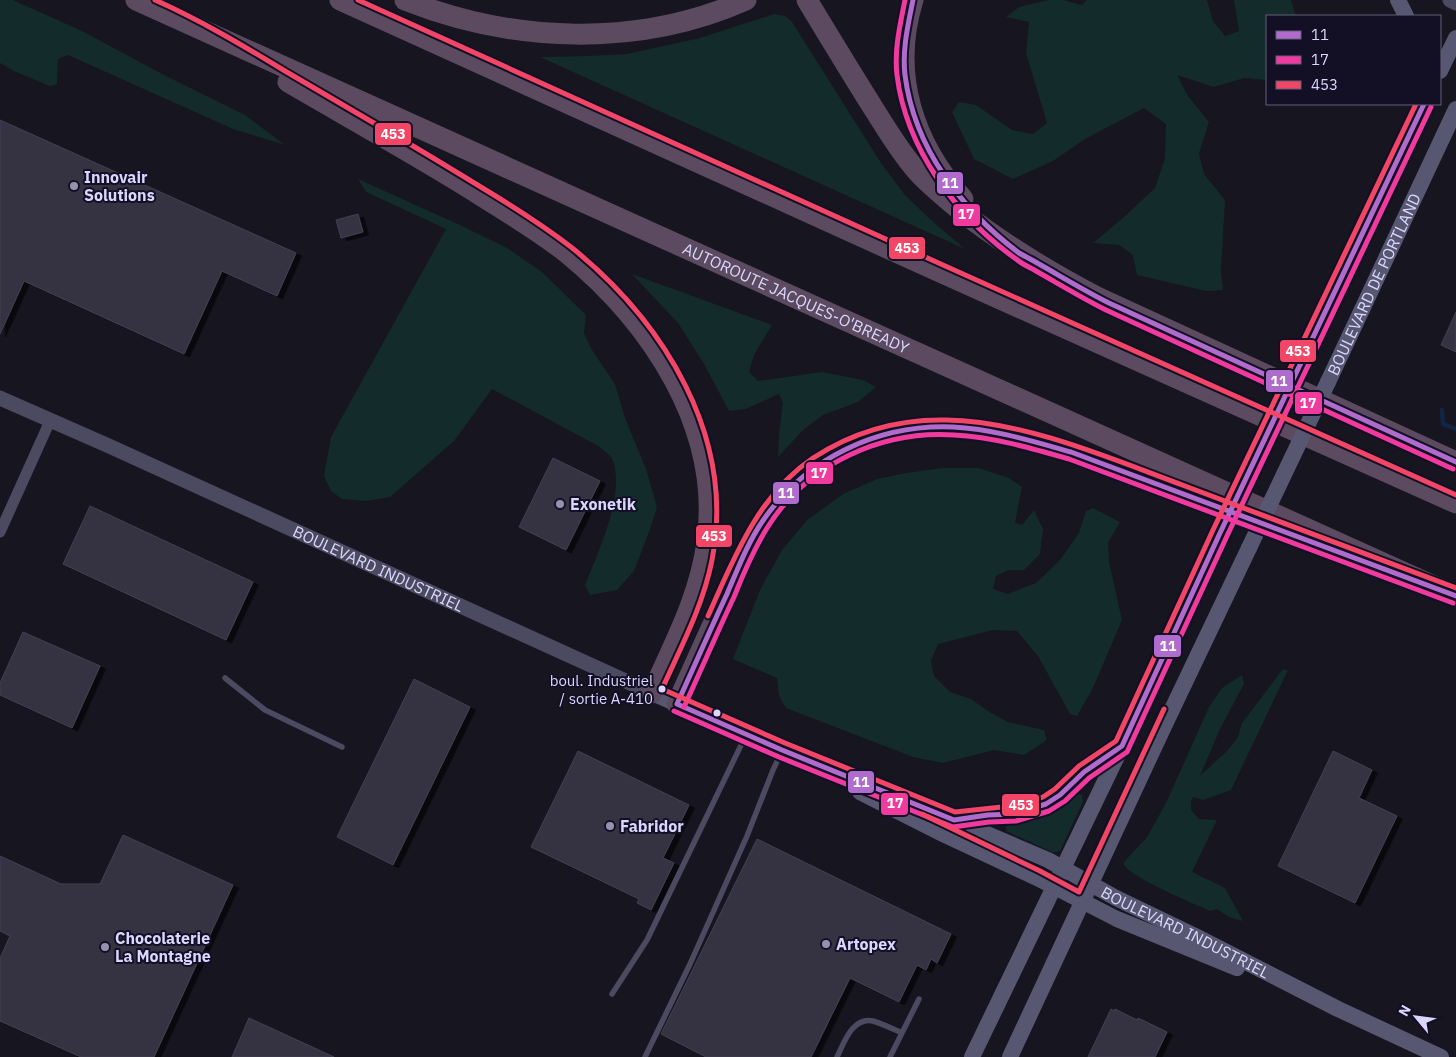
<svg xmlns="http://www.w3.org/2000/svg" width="1456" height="1057" viewBox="0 0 1456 1057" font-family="'IBM Plex Sans',sans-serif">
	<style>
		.green { fill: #132b2b }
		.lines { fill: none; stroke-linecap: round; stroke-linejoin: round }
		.stream { stroke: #112544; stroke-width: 4.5 }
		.building { fill: #343342; stroke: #434053; filter: url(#shadow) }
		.service { stroke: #4b4a60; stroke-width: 5.5 }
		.minor { stroke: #4b4a60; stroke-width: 11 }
		.tertiary { stroke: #4b4a60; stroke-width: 15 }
		.secondary { stroke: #575772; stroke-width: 16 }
		.motorway { stroke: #5c4b60; stroke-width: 21 }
		.secondary-bridge { stroke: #575772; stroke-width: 16 }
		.bus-1-casing { stroke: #131025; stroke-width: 9 }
		.bus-2-casing { stroke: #131025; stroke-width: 9 }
		.bus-3-casing { stroke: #131025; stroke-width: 9 }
		.bus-1 { stroke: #b06ccc; stroke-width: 5 }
		.bus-2 { stroke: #f13a9d; stroke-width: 5 }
		.bus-3 { stroke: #f34667; stroke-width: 5 }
		.poi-dot { fill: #9592b0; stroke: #131025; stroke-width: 2 }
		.bus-dot { fill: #dad6fd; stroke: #131025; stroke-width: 2 }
		.labels { text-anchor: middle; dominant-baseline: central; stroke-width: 4; stroke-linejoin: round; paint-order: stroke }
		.bus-label { font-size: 15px; fill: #dad6fd; stroke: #131025; text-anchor: end }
		.poi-label { font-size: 16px; font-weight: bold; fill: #dad6fd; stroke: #131025; text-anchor: start }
		.street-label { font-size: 16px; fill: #dad6fd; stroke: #131025 }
		.line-badge { stroke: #131025; stroke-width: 2 }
		.badge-label { font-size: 14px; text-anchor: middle; font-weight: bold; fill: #fff }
	</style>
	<defs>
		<filter id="shadow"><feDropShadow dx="5.5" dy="3" stdDeviation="0" flood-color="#0009"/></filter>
	</defs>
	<rect width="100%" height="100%" fill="#161520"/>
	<path class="green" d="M0,0H13L84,32L164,75L245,115L285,145L233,129L68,55L58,59L57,84L50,86L14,71L0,63Z
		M1048,0H1062L1082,5L1087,0H1207L1213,21L1225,36L1239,31L1234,0H1291L1296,16H1267V80L1244,78L1214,87L1177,75L1188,96L1209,122L1199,153L1204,174L1225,200L1221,270L1223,290L1206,291L1137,275L1133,255L1119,245L1093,243L1124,217L1155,188L1165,158L1166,124L1144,108L1085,139L1053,161L1013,179L974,159L952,112L959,102L976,105L1012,130L1033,134L1047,123L1026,53L1029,22L1006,17L1019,7Z
		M774,14L785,16L792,22L881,163L905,195L931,220L965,249L540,57L589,56L627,54L700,38Z
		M358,179L460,225L507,248L542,272L586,315L584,333L592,350L615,384L625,418L646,469L657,507L650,529L634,571L617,590L590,595L585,585C598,552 625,496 613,461C611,455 604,451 600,447L492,389L454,441L390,497L366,501L342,499L331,491L324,476L331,437L446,229L366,192Z
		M632,274L772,325L754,355L749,372L758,381L822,372L863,380L876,387L858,402L823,415L803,430L778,457L779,434L783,403L779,394L746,409L729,411L704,364L678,323Z
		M943,468H979L1009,478L1022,487L1015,523L1022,525L1034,510L1043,529L1040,554L1024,570H1009L996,576L993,589L1008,594L1036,583L1060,560L1079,533L1086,511L1093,508L1120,522L1108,543L1109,562L1122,620L1092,690L1077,716L1070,714L1038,656L1017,631L993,630L938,644L931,661L934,676L950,692L971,699L988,711L1008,722L1044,730L1047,740L1024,755L994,750L943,763L913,757L786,708L779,696L777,678L733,659L760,590L782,550L807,520L843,494L877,479L906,473Z
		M1283,669L1288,670L1231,790L1203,800L1193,797L1191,801V810L1199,819L1217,820L1192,872L1225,888L1243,921L1229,917L1217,909L1210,911C1191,902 1135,880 1124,865V862L1147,837L1166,803L1209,707L1222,688L1242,675L1244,684L1220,729L1200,776L1228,750L1238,737L1242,723Z
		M1076,792L1082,795L1083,802L1060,851L1056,852H1052L1006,831V824L1004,822L1061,803Z"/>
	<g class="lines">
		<path class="stream" d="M1442,410L1443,424L1456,429"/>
	</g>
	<path class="building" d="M0,120L296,253L277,296L222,271L184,354L24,281L0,334Z
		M358,214L363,232L341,238L336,220Z
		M1456,312V352L1441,345Z
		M553,458L600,481L566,550L519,527Z
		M90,506L253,582L226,640L63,564Z
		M23,632L100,666L72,728L0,695V683Z
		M414,679L470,707L393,865L337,837Z
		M578,751L689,805L663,858L674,863L651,910L637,903L639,899L531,847Z
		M1333,751L1372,770L1359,798L1397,816L1355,903L1278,866Z
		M123,835L233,885L154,1057H81L0,1021V958L10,936L0,931V856L61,884H100Z
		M757,839L951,934L937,963L931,959L926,970L917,965L899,1002L850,978L811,1057H706L661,1034Z
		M1111,1009L1114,1011L1115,1009L1137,1020L1138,1018L1167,1032L1155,1057H1088Z
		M249,1018L334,1057H232Z"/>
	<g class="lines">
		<path class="service" d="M225,678L265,710L342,747
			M612,994L647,940L745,737
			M645,1057L690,964L747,836L773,770L782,751
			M837,1057C844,1043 852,1017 873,1021C883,1024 893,1029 902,1033
			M890,1057L919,999"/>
		<path class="minor" d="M0,532L50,421"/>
		<g class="tertiary">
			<path d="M1450,0L1456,3"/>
			<path id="s1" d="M0,398L109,446L652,693"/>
		</g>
		<g class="secondary">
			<path d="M1398,0L1406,16"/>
			<path d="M1440,71L1456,38"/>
			<path d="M1298,368L1424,104"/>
			<path id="s2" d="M1328,382L1456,109"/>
			<path id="s3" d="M652,693L782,750L954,820L1048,860L1116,898L1195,936L1338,1009L1441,1057"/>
			<path d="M860,792L945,835L1037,878L1117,919L1237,968"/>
			<path d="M956,819L988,815L1015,814L1046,804L1060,795L1084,772L1120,747"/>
			<path d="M972,1057L1122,746L1220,533"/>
			<path d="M1010,1057L1166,722L1249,548"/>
		</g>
		<g class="motorway">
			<path id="s4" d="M136,0L1456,596"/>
			<path d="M340,0L940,272L1456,503"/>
			<path d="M405,0C513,43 638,48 746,0"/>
			<path d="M807,0C830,38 853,76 877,114C889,133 901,153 916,170C929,185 946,198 961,211C1003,244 1049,272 1097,297L1456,462"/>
			<path d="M913,0C890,74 913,143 963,199"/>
			<path d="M288,82C350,118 413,153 474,191C505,211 538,230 567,253C651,322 723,428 707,542C700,596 674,644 652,693"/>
			<path d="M677,704C694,667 710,630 727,593C740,565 752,535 771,509C787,487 809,468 833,455C929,399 1036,439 1131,474C1170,489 1210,503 1249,518"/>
		</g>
		<path class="secondary-bridge" d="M1220,533L1298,368
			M1249,548L1328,382"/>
		<g class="bus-1-casing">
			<path id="bus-1" d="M913,0C908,25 902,50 905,75C914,148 962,210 1019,253C1026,257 1033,260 1039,264C1062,277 1085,291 1109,303L1456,462
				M677,704L782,750L954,820L988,815L1015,814L1046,804L1060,795L1084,772L1122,746L1220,533L1424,104
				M677,704C694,667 710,630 727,594C738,568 748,542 764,519C807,458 878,424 953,427C993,429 1032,441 1071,452L1456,596"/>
		</g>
		<g class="bus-2-casing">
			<path id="bus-2" d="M905,0C900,25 894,50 897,75C906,149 957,217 1016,259C1022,264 1029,267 1036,271C1059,284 1082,298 1106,310L1453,469
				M684,707C701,670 717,633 734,597C744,572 754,548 769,525C808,464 882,430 954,435C993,437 1031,448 1069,459L1453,603
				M674,711L779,757L953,827L989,822L1016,821L1049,811L1065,801L1089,778L1127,752L1227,536L1431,107"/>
		</g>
		<g class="bus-3-casing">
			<path id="bus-3" d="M155,0C200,20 242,45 285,71C322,93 359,114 396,136C427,154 458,173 489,192C517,209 545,227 571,247C664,322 736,437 712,560C703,606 681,647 662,689L785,743L955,812L1020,805L1043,797L1055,789L1079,766L1116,741L1213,530L1416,104
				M358,0L943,265L1456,495
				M708,616C734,558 758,495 813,458C853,432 898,419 946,420C1025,421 1112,459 1185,486C1276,520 1366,554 1456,588
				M922,814L1040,871L1079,892L1164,709"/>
		</g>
		<use href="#bus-1" class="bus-1"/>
		<use href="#bus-2" class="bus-2"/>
		<use href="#bus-3" class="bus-3"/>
	</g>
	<g class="poi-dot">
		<circle cx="74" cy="186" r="5"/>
		<circle cx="560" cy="504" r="5"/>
		<circle cx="610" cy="826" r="5"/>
		<circle cx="826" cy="944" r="5"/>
		<circle cx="105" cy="947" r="5"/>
	</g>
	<g class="bus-dot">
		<circle cx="662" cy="689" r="4.5"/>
		<circle cx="717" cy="713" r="4.5"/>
	</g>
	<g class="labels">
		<g class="bus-label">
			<text x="653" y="680">boul. Industriel<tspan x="653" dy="18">/ sortie A-410</tspan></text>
		</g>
		<g class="poi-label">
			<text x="84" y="177">Innovair<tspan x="84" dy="18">Solutions</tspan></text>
			<text x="570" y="504">Exonetik</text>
			<text x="620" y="826">Fabridor</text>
			<text x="115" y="938">Chocolaterie<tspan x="115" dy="18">La Montagne</tspan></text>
			<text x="836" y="944">Artopex</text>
		</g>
		<g class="street-label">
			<text stroke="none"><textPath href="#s2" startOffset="108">BOULEVARD DE PORTLAND</textPath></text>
			<text stroke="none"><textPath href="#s4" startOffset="724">AUTOROUTE JACQUES-O'BREADY</textPath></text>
			<text stroke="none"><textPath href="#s1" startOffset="415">BOULEVARD INDUSTRIEL</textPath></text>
			<text stroke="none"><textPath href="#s3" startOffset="585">BOULEVARD INDUSTRIEL</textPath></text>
		</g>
	</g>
	<g class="line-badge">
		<rect x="374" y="122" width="38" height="24" rx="5" fill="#f34667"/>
		<rect x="936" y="171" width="28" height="24" rx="5" fill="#b06ccc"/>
		<rect x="952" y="203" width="29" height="24" rx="5" fill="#f13a9d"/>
		<rect x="888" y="236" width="38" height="24" rx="5" fill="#f34667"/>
		<rect x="1279" y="339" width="38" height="24" rx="5" fill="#f34667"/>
		<rect x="1265" y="369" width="29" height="24" rx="5" fill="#b06ccc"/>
		<rect x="1294" y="391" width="29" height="24" rx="5" fill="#f13a9d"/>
		<rect x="805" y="461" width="29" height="24" rx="5" fill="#f13a9d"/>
		<rect x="772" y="481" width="28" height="24" rx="5" fill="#b06ccc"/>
		<rect x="695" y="524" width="38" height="24" rx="5" fill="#f34667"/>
		<rect x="1153" y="634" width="29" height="24" rx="5" fill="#b06ccc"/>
		<rect x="847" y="770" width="28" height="24" rx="5" fill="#b06ccc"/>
		<rect x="880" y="792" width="29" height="24" rx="5" fill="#f13a9d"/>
		<rect x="1001" y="793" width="39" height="24" rx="5" fill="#f34667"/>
	</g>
	<g class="badge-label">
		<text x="393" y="139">453</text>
		<text x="950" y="188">11</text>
		<text x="966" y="219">17</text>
		<text x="907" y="253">453</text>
		<text x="1298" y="356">453</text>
		<text x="1279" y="386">11</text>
		<text x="1308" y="408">17</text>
		<text x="819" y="478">17</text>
		<text x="786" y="498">11</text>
		<text x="714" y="541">453</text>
		<text x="1168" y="651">11</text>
		<text x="861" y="787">11</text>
		<text x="895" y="808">17</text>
		<text x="1021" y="810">453</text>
	</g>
	<rect x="1266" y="15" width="175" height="90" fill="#131025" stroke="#635f7b"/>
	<rect x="1276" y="31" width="25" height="8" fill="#b06ccc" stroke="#635f7b"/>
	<text x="1311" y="40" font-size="15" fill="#dad6fd">11</text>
	<rect x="1276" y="56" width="25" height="8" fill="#f13a9d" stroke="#635f7b"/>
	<text x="1311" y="65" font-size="15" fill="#dad6fd">17</text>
	<rect x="1276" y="81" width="25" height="8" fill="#f34667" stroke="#635f7b"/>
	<text x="1311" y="90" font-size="15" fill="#dad6fd">453</text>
	<g transform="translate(1416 1017) rotate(299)" stroke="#131025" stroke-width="4" paint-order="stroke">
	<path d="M0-4L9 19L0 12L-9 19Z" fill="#dad6fd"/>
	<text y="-8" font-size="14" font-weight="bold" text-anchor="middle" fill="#dad6fd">N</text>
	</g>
</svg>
